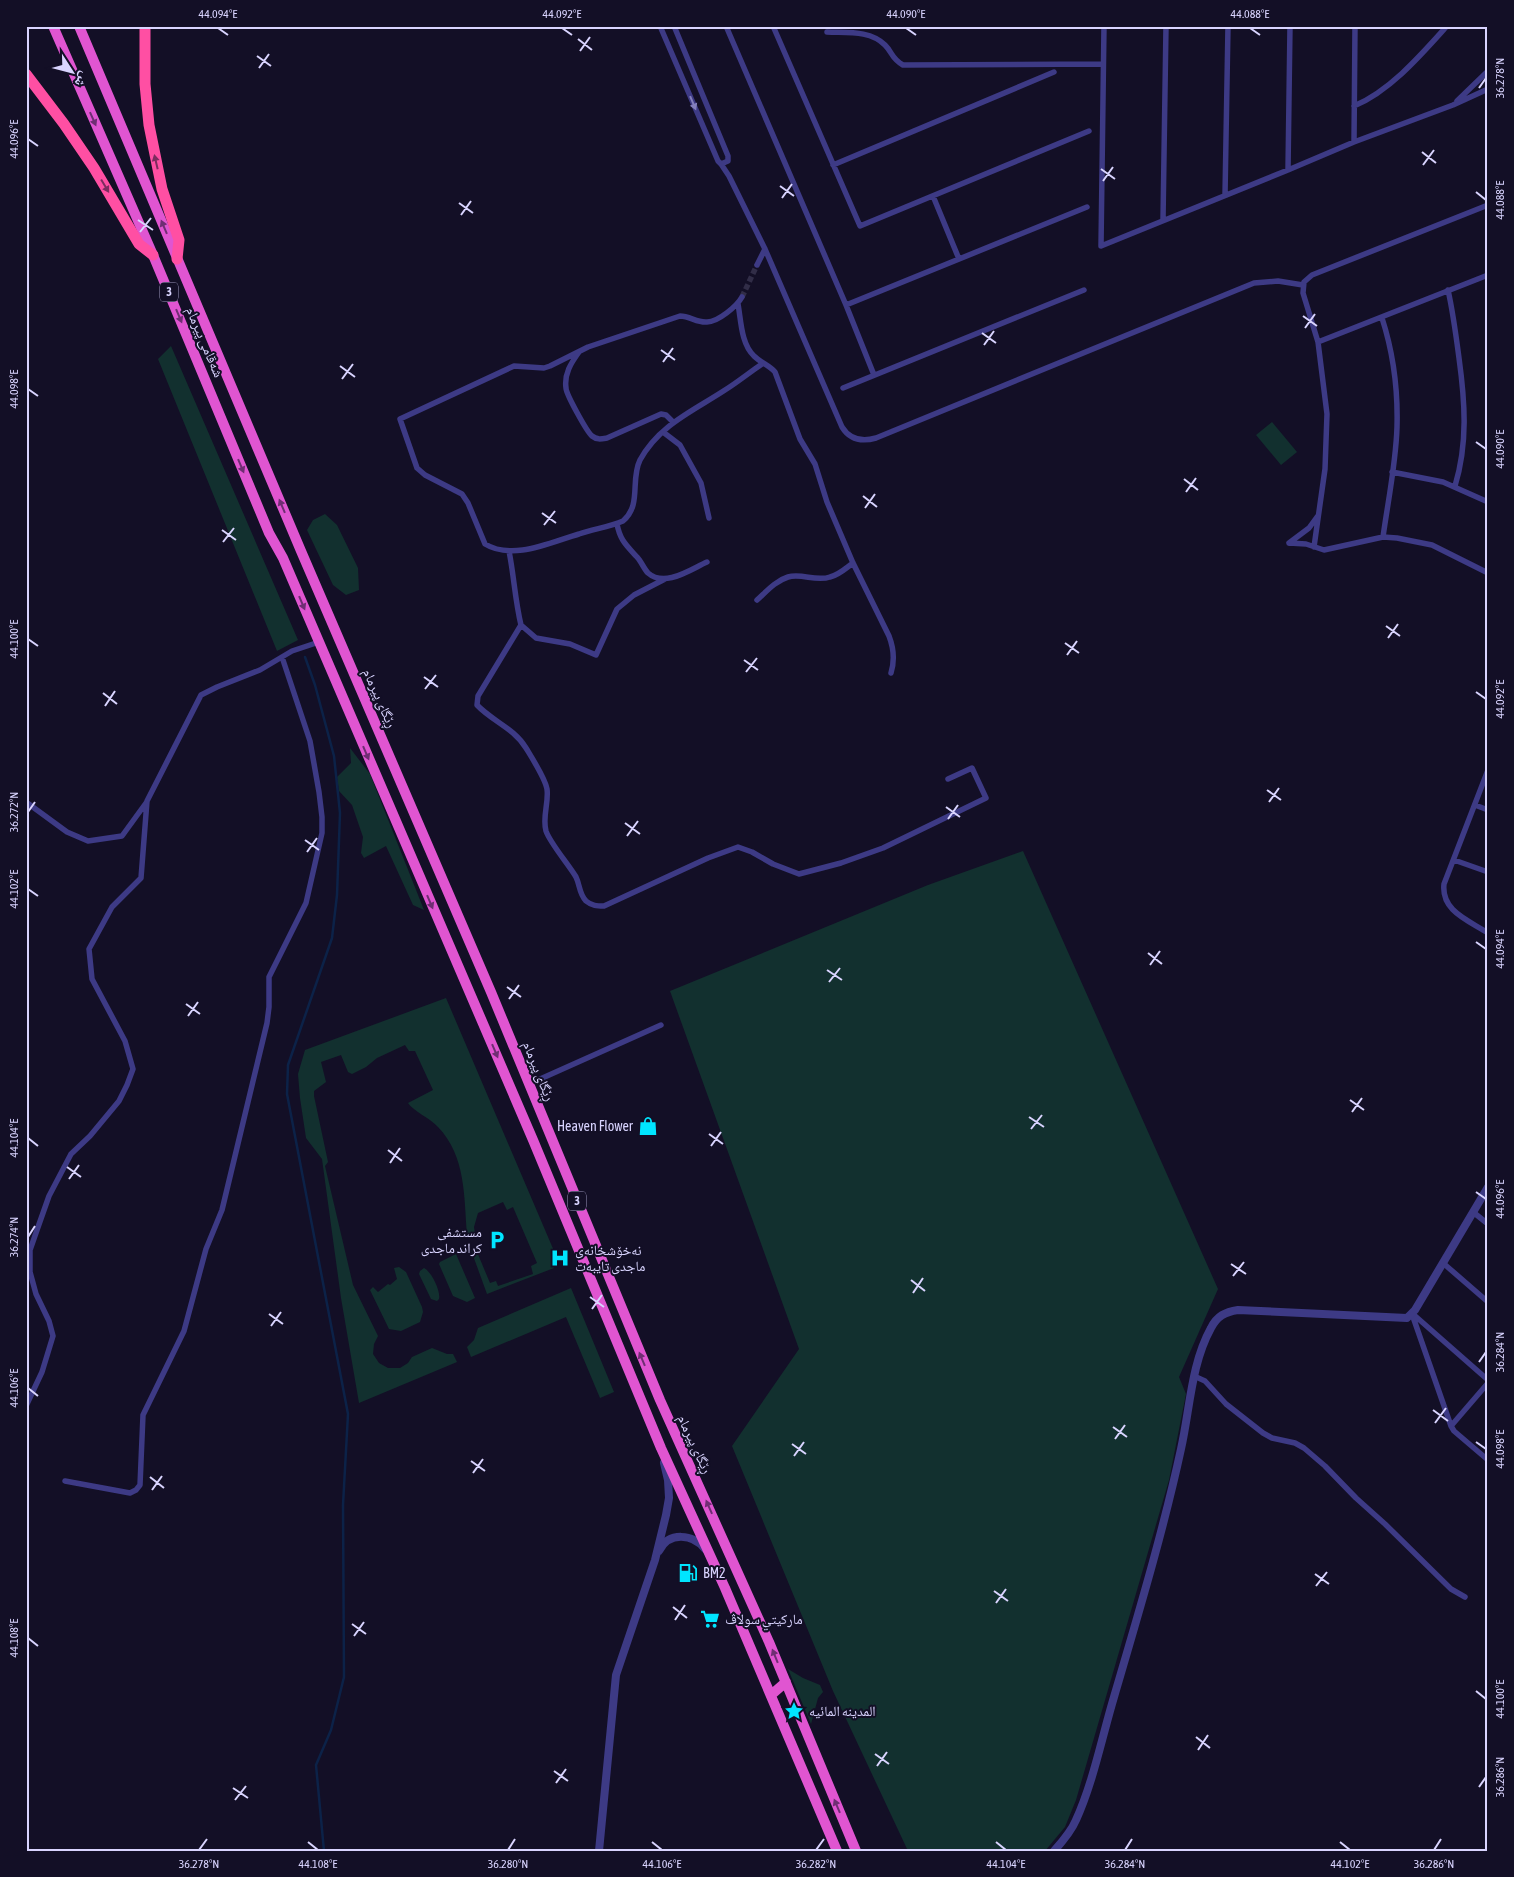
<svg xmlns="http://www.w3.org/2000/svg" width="1514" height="1877" viewBox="0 0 1514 1877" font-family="'Asap Condensed','Noto Naskh Arabic',sans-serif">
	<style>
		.green { fill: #12302f }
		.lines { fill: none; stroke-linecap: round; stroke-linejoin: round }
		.stream { stroke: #0c2248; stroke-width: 2.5 }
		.minor-tunnel { stroke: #312d47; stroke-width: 5.5; stroke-dasharray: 5.5 3; stroke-linecap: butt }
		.minor { stroke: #3d3a85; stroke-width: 5.5 }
		.tertiary { stroke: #3d3a85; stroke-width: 8 }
		.trunk { stroke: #e055d1; stroke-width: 10 }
		.motorway { stroke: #ff4fa3; stroke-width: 11 }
		.oneway { fill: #837fbc }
		.oneway2 { fill: #6f2e73 }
		.oneway3 { fill: #7d2c5e }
		.ticks { fill: none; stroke: #d9d4ff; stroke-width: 2 }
		.labels { text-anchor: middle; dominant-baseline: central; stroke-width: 4; stroke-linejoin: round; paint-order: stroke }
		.shield { fill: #130f26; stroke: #9e99be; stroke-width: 1 }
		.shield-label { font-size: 12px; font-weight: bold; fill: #d9d4ff }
		.street-label { font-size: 14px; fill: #d9d4ff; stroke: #130f26 }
		.poi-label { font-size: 14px; fill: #d9d4ff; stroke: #130f26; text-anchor: start }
		.neatline { fill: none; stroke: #d9d4ff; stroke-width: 2 }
		.ticks-label { font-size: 12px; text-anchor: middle; fill: #d9d4ff }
	</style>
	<rect width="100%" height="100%" fill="#130f26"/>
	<path class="green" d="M171,346L298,640L277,651L158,359Z
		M1272,422L1297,452L1281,465L1256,435Z
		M325,514L337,525L358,568L359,590L346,595L333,585L307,530L313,520Z
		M350,748L370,774L424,910L413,905L386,846L364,858L361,853L363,837L352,805L339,791L337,777L351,763Z
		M1023,851L1218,1289L1179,1377L1186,1394L1169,1480L1076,1800L1065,1827L1045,1851H908L833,1691L732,1446L799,1349L670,991L928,885Z
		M446,998L557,1258L552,1261L554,1268L487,1294L471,1250L480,1245L482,1250L477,1252L490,1283L496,1281L498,1286L533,1274L531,1266L537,1263L513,1207L507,1210L503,1202L478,1213L474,1227L475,1234H467C464,1197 466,1156 438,1127C430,1118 413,1111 408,1103L433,1090L415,1051H409L405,1045L377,1058L366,1067L352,1074L348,1072L341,1055L321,1062L326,1082L314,1091V1096L328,1162L325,1166L353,1285L378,1336L374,1344L373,1354L379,1363L388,1368H400L408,1363L412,1357L432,1348L447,1354H453L457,1362L359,1403L341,1298L322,1159L306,1138L300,1098L298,1074L305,1050Z
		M456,1254L475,1298L467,1302L453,1296L439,1264L440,1262Z
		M399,1267L406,1272L422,1307L423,1312L420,1322L401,1331L389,1329L370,1290L373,1287L378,1292L388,1284L390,1285L397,1279L394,1268Z
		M424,1268C431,1271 441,1291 439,1299L437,1301L431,1299L419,1274L420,1271Z
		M571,1288L614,1392L600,1398L566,1317L471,1357L467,1347L474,1340L478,1328Z
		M788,1669L803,1678L820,1685L823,1692L818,1698L811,1724Z"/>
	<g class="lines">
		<path class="stream" d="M305,657L315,685L334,756L340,813L337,895L332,938L288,1065L287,1094L348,1414L343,1505L344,1677L331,1730L316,1765L324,1851"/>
		<path class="minor-tunnel" d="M742,297L757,265"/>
		<path class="minor" d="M660,26L718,161L721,164L728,161V156L674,26
			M726,26L846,305L874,375
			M773,26L860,226L1089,131
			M1104,26L1101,246L1288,170L1354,142L1453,105L1488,89
			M827,32C847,33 870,30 885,45C893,53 891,58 903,65L1103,64
			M1457,101L1488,71
			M1354,106C1390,91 1421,55 1447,26
			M1354,142L1355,26
			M721,164L729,176L765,249L842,427C850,440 862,442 876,438L1254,283L1278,281L1303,285
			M833,165L1054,72
			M1288,170L1290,26
			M1225,195L1228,26
			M933,196L959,259
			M1163,220L1166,26
			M757,265L765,249
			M1448,290C1453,312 1456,335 1459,358C1465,402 1468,443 1455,486
			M742,297C737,306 718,322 707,322C697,323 690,316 680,316L588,347L550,366L544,368L514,366L400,419L417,468L425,475L462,494L468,503L485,544C513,561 551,542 579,534C593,529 609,527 623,521C642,505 630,480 640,460C659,425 693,411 725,390C738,382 750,372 762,364
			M738,304C741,320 741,344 754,356C761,363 769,365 775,372L800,439L815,464L827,502L853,563L889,636C894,649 895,660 891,673
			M846,305L1087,207
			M1382,318C1393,352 1398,391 1397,427C1396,463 1388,501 1383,537
			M1318,342L1488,275
			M579,352C571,363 564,374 566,388C566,394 587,432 592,436C597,440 601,439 607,438L661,414L666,415L673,422
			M843,388L1084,290
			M663,432L680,445L701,483L709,518
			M1392,472L1443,482L1488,502
			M617,524C620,540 626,545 637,557C641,561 644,569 648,573C665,588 691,569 707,562
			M1289,543L1306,544L1324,550L1383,537L1397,538L1432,545L1488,573
			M1289,543L1309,528L1317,517
			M1314,547L1325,469L1327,414L1318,342L1303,293L1304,282L1312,275L1488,205
			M509,551C514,576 515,600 521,625
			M665,579L634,595L617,609L596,655L570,644L536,638L521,625L478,696L477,705C492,721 514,728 526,748C532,758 545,778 547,789C549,803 542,817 546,831C550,843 569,865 576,877C580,885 579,894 586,901C592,906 597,906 604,906L708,858L738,847L752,852L773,864L799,874L841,863L883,848L986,798L972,768L948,779
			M757,600C766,592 775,581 788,577C802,573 816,582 830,577C839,575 846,568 853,563
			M1488,770L1444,884C1441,911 1468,920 1488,933
			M26,802L67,832L88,841L122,836L146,803
			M1475,805L1488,810
			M1454,860L1488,872
			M529,1084L661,1025
			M1473,1212L1488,1224
			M1443,1263L1488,1302
			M1412,1314L1451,1426L1454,1431L1488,1460
			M1414,1315L1488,1380
			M1194,1376L1205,1381L1226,1404L1263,1433L1272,1438L1295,1443L1304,1448L1325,1466L1356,1498L1385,1524L1451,1589L1465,1597
			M26,1406L42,1372L53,1336L49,1321L36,1294L30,1272V1250L37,1230L49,1196L71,1154L90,1136L119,1101L127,1085L133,1069L125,1041L92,979L89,949L112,907L141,878L147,801L201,695L217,687L260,670L292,651L319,642
			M1451,1426L1488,1383
			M65,1481L130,1493L136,1490L140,1485L143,1415L184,1331L206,1249L222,1210L267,1023L269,1007V977L306,903L322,833V817L319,792L310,741L282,657"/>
		<path class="tertiary" d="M659,1551C669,1531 693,1534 705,1549
			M599,1851L616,1675L655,1560L666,1515L669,1498L668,1480L664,1463
			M1054,1851C1062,1842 1071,1832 1076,1820C1093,1783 1102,1737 1114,1697C1138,1615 1163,1532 1181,1449C1190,1409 1191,1364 1211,1328C1217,1316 1225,1312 1238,1310L1407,1318L1415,1310L1488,1187"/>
		<path class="trunk" d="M53,26L153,255L269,533L283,558L533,1140L661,1448L725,1588L837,1851
			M79,26L301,551L491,992L660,1400L769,1642L856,1851
			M771,1695L786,1682"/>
		<path class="motorway" d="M145,26V84L149,125L162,189L179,240L177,259
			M26,74L64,124L94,168L139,244L153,255"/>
	</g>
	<defs><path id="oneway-solid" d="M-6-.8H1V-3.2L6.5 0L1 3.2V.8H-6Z" transform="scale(1.25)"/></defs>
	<use class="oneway" href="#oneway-solid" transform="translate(693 103) rotate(67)"/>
	<g class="oneway2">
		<use href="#oneway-solid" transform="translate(93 119) rotate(66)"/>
		<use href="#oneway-solid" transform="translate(164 227) rotate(-113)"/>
		<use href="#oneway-solid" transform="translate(179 316) rotate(67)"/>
		<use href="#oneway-solid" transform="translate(241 466) rotate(67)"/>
		<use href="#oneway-solid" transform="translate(282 506) rotate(-113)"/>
		<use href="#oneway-solid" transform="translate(302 603) rotate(67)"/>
		<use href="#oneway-solid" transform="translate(366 753) rotate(67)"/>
		<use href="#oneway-solid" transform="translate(430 902) rotate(67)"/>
		<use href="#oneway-solid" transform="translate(495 1051) rotate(67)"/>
		<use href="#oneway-solid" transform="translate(642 1359) rotate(-113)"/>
		<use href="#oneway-solid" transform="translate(709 1507) rotate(-114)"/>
		<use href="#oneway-solid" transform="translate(775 1656) rotate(-112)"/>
		<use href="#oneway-solid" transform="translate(837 1806) rotate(-113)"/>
	</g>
	<g class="oneway3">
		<use href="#oneway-solid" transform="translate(156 162) rotate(-103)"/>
		<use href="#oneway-solid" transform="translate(105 186) rotate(59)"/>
	</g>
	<path class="ticks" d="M218,28L228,35M562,28L572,35M906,28L916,35M1250,28L1260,35M578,39L592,50M580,51L590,37M257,56L271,66M259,68L269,54M1479,88L1486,78M28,139L38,146M1422,152L1436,163M1423,165L1434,150M1101,169L1115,179M1103,181L1113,167M780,186L794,196M1476,192L1486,200M782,198L792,184M459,203L473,213M461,215L471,201M138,220L153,230M140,232L151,218M1303,316L1317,326M1305,328L1315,314M982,333L996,343M984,345L994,331M661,350L675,360M663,362L673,348M340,366L355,377M342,379L353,364M28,389L38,396M1476,442L1486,449M1184,479L1198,490M1186,492L1196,478M863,496L877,507M865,508L875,494M542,513L556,523M544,525L555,511M222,530L236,540M223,542L234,528M1386,626L1400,636M1388,638L1398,624M28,639L38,646M1065,643L1079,653M1067,655L1077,641M744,660L758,670M746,672L757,658M424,677L438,687M425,689L436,675M1476,692L1486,699M103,693L117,704M105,706L115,691M1267,790L1281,800M1269,802L1279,788M946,807L960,817M28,812L35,802M948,819L958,805M625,823L640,834M627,836L638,821M305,840L319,850M307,852L317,838M28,889L38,896M1476,942L1486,949M1148,953L1162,964M1150,965L1160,951M827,970L842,980M829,982L840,968M507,987L521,997M509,999L519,985M186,1004L200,1014M188,1016L198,1002M1350,1100L1364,1110M1352,1112L1362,1098M1029,1117L1044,1127M1031,1129L1042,1115M709,1134L723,1144M28,1138L38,1146M711,1146L721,1132M388,1150L402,1161M390,1163L400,1148M67,1167L81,1177M69,1179L79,1165M1476,1192L1486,1199M28,1237L35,1226M1231,1264L1246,1274M1233,1276L1244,1262M911,1280L925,1291M913,1293L923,1278M590,1297L604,1307M592,1309L602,1295M269,1314L283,1324M271,1326L281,1312M1479,1362L1486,1352M28,1388L38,1396M1433,1410L1448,1421M1435,1423L1446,1408M1113,1427L1127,1437M1115,1439L1125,1425M1476,1442L1486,1449M792,1444L806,1454M794,1456L804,1442M471,1461L485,1471M473,1473L483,1459M150,1477L164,1488M152,1490L162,1476M1315,1574L1329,1584M1316,1586L1327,1572M994,1591L1008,1601M996,1603L1006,1589M673,1607L687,1618M675,1620L685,1605M352,1624L366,1634M354,1636L364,1622M28,1638L38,1646M1476,1691L1486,1699M1196,1737L1210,1748M1198,1750L1208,1735M875,1754L889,1764M877,1766L887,1752M554,1771L568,1781M556,1783L566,1769M1479,1787L1486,1777M233,1788L248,1798M235,1800L246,1786M308,1842L318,1850M652,1842L662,1850M996,1842L1006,1850M1340,1842L1350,1850M199,1850L207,1839M508,1850L515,1839M816,1850L824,1839M1125,1850L1132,1839M1434,1850L1441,1839"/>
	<defs>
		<g id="shop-bare" transform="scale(1.5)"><path d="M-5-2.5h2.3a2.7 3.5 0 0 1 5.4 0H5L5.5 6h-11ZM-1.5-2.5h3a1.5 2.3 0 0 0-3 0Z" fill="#00e5ff" stroke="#130f26" stroke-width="2.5" paint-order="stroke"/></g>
		<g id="parking-bare" transform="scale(1.5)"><path d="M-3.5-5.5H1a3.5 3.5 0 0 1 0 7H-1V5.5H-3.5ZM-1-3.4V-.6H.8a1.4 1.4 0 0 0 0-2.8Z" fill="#00e5ff" stroke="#130f26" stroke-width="2.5" paint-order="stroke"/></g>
		<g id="hospital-bare" transform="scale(1.5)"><path d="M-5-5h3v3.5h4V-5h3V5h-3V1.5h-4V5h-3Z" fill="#00e5ff" stroke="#130f26" stroke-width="2.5" paint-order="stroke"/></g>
		<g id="fuel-bare" transform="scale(1.5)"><path d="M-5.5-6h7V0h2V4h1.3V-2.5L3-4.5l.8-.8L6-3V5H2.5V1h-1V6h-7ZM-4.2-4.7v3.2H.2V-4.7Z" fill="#00e5ff" stroke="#130f26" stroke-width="2.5" paint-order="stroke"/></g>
		<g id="supermarket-bare" transform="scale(1.5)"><path d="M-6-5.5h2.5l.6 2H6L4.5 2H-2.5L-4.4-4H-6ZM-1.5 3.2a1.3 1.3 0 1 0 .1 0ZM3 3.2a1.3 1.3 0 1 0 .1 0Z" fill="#00e5ff" stroke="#130f26" stroke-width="2.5" paint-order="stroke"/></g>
		<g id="sight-bare" transform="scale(1.5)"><path d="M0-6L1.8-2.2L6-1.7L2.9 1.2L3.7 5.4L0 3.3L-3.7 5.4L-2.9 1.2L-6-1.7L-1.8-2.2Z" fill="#00e5ff" stroke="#130f26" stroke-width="2.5" paint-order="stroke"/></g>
	</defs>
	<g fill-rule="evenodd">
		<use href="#shop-bare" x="648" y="1126"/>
		<use href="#parking-bare" x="497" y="1240"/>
		<use href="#hospital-bare" x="560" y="1258"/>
		<use href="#fuel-bare" x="688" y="1573"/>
		<use href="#supermarket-bare" x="710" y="1619"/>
		<use href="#sight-bare" x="794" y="1711"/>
	</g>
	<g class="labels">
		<g class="shield">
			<rect x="160" y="282.5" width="18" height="19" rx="4"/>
			<rect x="568" y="1191.5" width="18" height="19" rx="4"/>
		</g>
		<g class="shield-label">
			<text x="169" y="292">3</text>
			<text x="577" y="1201">3</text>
		</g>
		<g class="street-label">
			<text transform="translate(205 342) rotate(67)">شەقامی پیرمام</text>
			<text transform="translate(380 698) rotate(66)">ڕێگای پیرمام</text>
			<text transform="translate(539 1071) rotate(68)">ڕێگای پیرمام</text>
			<text transform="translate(695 1444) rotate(65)">ڕێگای پیرمام</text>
		</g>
		<g class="poi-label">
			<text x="633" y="1126" text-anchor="end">Heaven Flower</text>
			<text x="482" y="1232" text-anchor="end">مستشفی<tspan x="482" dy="16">کراند ماجدی</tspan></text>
			<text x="575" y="1250">نەخۆشخانەی<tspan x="575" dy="16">ماجدی تایبەت</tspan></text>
			<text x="703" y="1573">BM2</text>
			<text x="725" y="1619">ماركيتي سولاڤ</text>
			<text x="809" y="1711">المدينه المائيه</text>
		</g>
	</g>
	<rect width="1514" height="1877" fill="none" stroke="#130f26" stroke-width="55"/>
	<g transform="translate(72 72) rotate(126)" stroke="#130f26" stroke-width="4" paint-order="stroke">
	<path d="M0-4L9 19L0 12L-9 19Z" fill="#d9d4ff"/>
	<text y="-8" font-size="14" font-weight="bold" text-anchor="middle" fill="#d9d4ff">ش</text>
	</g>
	<rect x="28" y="28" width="1458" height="1822" class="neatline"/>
	<g class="ticks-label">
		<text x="218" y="18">44.094°E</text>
		<text x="562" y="18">44.092°E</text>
		<text x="906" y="18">44.090°E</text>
		<text x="1250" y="18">44.088°E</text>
		<text transform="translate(1500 78) rotate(-90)" y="4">36.278°N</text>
		<text transform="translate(14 139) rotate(-90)" y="4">44.096°E</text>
		<text transform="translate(1500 200) rotate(-90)" y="4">44.088°E</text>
		<text transform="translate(14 389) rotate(-90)" y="4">44.098°E</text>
		<text transform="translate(1500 449) rotate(-90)" y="4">44.090°E</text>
		<text transform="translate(14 639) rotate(-90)" y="4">44.100°E</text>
		<text transform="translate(1500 699) rotate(-90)" y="4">44.092°E</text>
		<text transform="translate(14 812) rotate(-90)" y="4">36.272°N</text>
		<text transform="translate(14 889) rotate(-90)" y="4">44.102°E</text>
		<text transform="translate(1500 949) rotate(-90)" y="4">44.094°E</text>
		<text transform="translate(14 1138) rotate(-90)" y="4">44.104°E</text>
		<text transform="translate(1500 1199) rotate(-90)" y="4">44.096°E</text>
		<text transform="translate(14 1237) rotate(-90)" y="4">36.274°N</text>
		<text transform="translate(1500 1352) rotate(-90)" y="4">36.284°N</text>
		<text transform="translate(14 1388) rotate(-90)" y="4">44.106°E</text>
		<text transform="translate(1500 1449) rotate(-90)" y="4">44.098°E</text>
		<text transform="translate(14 1638) rotate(-90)" y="4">44.108°E</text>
		<text transform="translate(1500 1699) rotate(-90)" y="4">44.100°E</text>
		<text transform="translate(1500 1777) rotate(-90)" y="4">36.286°N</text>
		<text x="199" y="1868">36.278°N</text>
		<text x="318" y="1868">44.108°E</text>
		<text x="508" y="1868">36.280°N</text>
		<text x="662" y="1868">44.106°E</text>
		<text x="816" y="1868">36.282°N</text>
		<text x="1006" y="1868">44.104°E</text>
		<text x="1125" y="1868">36.284°N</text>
		<text x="1350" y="1868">44.102°E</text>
		<text x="1434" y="1868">36.286°N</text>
	</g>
</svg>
